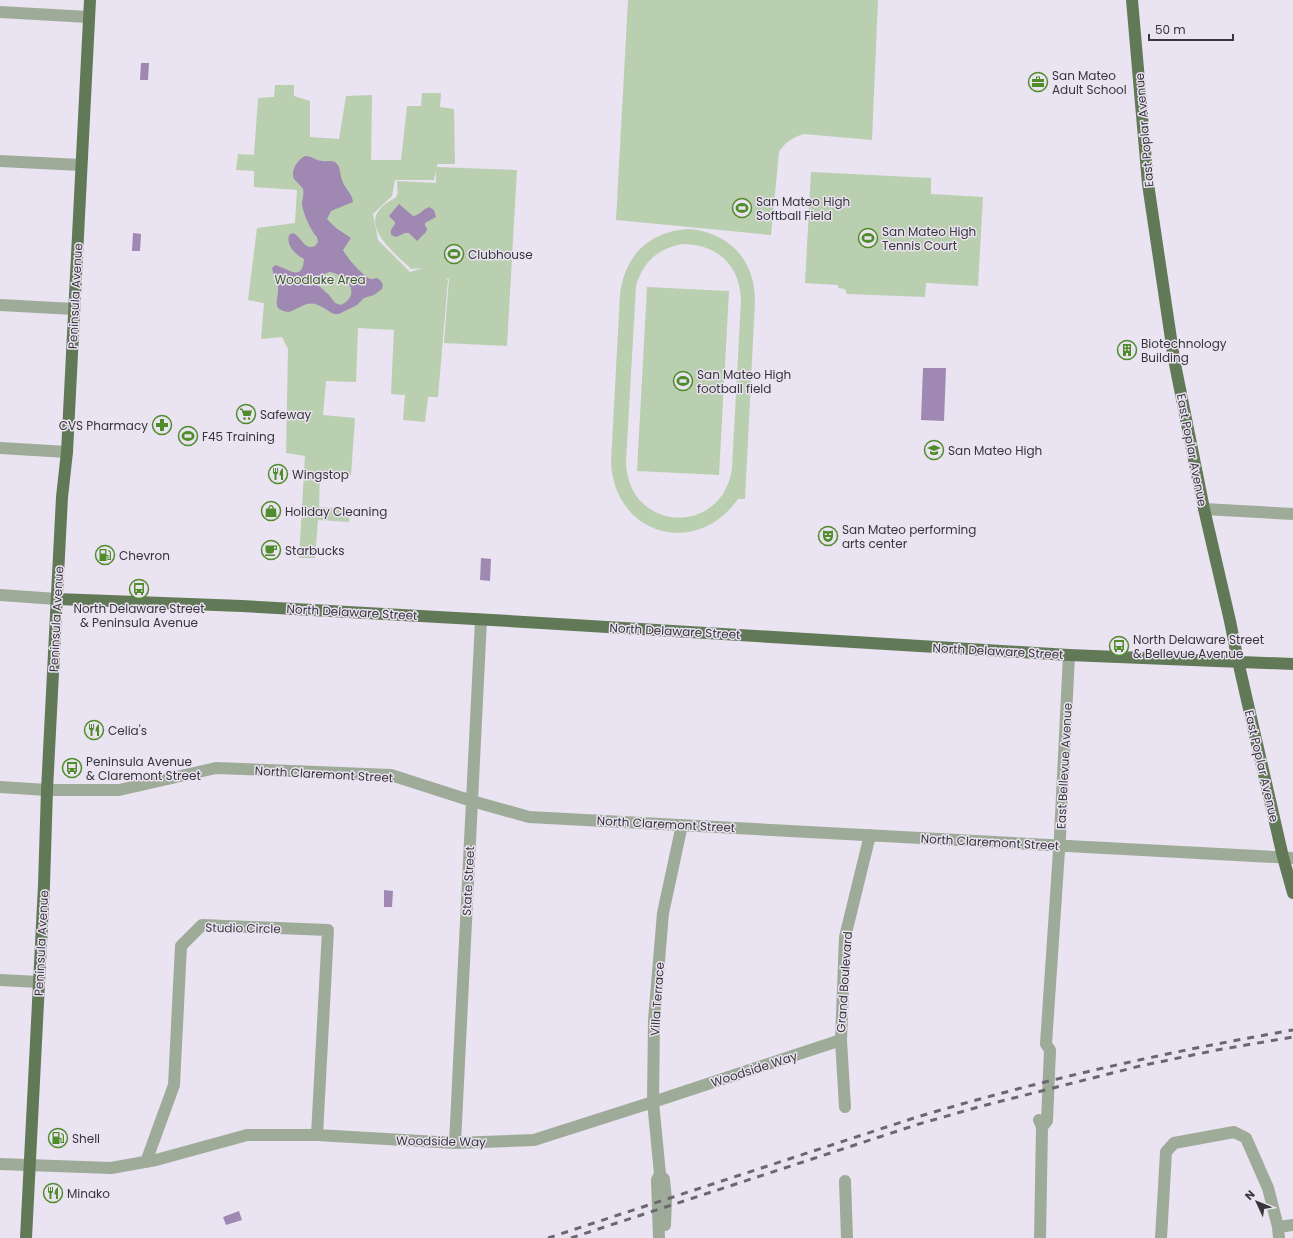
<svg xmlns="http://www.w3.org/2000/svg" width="1293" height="1238" viewBox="0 0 1293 1238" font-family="Poppins,sans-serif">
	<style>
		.green { fill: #bacfaf; fill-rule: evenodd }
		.water { fill: #9f88b2; fill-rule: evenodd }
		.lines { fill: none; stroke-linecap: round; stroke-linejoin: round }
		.minor { stroke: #9eab98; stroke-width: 12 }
		.major { stroke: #627957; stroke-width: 12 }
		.rail { stroke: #6b676f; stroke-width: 3; stroke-dasharray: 7 7; stroke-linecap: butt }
		.labels { text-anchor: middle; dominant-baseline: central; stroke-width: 3; stroke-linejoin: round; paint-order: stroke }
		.poi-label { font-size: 12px; fill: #38353b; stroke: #eae3f1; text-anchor: start }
		.street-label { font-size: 12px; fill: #38353b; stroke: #eae3f1 }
		.park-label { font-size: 12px; fill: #375c21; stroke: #eae3f1 }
	</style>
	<rect width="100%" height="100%" fill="#eae3f1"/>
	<path class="green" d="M628,0H878L872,140L804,134C793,137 785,142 779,152L771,235L616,220Z
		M275,85H294V96L310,101V137L339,139L346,96L372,95L371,160H401L407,106H421L422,93H441L440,107L454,109L455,164H437V167L517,170L507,346L444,343L449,279L444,278L448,280L438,397H428L425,422L403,420L405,395L391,394L394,330L358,328L356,382L326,381L323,415L355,418L351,475L320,474L319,507L350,509L349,522L318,520L315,558H299L305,456L286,453L288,349L282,337L261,339L264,303L248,300L257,228L295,223L297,190L254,187V171L236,170L238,154L254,155L258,98L274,97ZM436,171V183L397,181C398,202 399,194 384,205C358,226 396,254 411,269L423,268L410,272L378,240L373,214L392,196L395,180H434Z
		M811,172L931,178V194L983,197L978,286L926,283L925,297L847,294L845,289L838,288V285L805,283Z
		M691,229C731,234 755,261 755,301L745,499H738C696,559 614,535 611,462L620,294C625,254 651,230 691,229ZM682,244C717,244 740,265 741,300L732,468C723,537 628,533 626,462L636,286C643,262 657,249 682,244Z
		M647,287L729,291L719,475L637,471Z"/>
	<path class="water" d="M141,63H149L148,80H140Z
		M305,156C312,156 316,161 323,161C327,162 331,160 335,162C341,166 340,175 342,180C345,189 352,193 353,202L331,211L327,219L336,228L351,238L343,250C347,258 360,272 367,277C370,280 373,279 377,278L381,281L383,285L382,289L374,295L364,298L357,305L339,314H334C326,310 317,301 307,304C301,306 295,310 289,312C270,310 279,299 278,287C277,281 273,275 272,268L275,265C288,268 302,283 304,259C295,254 286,246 289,235L293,233C302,237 304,251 315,246L318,242L317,237C311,231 302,212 302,202C303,197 304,194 303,189C301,186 297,182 294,179C290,171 298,159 305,156ZM329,272C346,274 363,294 341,305L335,303L329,295L318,285C318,279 323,274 329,272Z
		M399,204L413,216C420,215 423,209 429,207L434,210L436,217L425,223V225L427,229L426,232L417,241L409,233H405L396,237L391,235V230L395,224V222L389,216Z
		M133,233L141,234L140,251H132Z
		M923,368H946L944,421L921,420Z
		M481,558L491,559L490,581L480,580Z
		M384,890L393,891L392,907H384Z
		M239,1211L242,1220L226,1225L223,1217Z"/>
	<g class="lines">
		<path class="minor" d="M0,12L88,17
			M0,161L81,165
			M0,305L74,309
			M0,448L67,452
			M1204,509L1293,514
			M0,595L57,599
			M0,787L47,790H119L216,768L391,775L472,801L529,817L1293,858
			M0,980L39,982
			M845,1107L841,1040L845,937L870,835
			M1039,1120L1042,1127L1040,1238
			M1042,1127L1047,1121L1050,1050L1046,1044L1060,836L1069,655
			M455,1143L481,620
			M146,1162L174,1085L181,946L202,925L328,930L317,1135
			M0,1164L111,1168L156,1160L247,1135H317L455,1143L534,1140L653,1102L841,1040
			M662,1177L664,1179L666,1199L665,1225
			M845,1181L847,1238
			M1278,1227L1293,1225
			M659,1238L657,1180L660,1174L653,1102L654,1020L663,913L682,825
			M1161,1238L1166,1152L1174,1143L1234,1132L1246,1138L1268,1188L1278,1227L1279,1238"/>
		<path class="major" d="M1132,0L1148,184L1174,359L1204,509L1230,621L1238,661L1283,857L1293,893
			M57,599L242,606L492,620L1069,655L1293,664
			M26,1238L44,885L47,790L62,497L67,452L90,0"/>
		<path class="rail" d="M548,1238L917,1117C1041,1080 1166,1052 1293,1030
			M571,1238L919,1124L982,1106L1140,1066L1217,1050L1293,1037"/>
	</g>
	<defs>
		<g id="office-ring" transform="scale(1)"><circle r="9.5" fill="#eae3f1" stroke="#508c2a" stroke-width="1.5"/><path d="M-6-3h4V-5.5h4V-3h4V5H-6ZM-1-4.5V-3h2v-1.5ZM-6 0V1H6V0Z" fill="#508c2a"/></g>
		<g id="stadium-ring" transform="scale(1)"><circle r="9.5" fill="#eae3f1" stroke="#508c2a" stroke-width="1.5"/><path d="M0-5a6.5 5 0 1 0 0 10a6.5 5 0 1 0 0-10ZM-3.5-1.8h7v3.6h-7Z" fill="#508c2a"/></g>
		<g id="building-ring" transform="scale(1)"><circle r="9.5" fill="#eae3f1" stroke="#508c2a" stroke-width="1.5"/><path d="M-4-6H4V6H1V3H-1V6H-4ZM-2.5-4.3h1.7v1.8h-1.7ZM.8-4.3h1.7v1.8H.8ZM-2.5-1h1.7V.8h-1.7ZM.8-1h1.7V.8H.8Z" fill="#508c2a"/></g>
		<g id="supermarket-ring" transform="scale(1)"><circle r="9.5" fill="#eae3f1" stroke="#508c2a" stroke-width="1.5"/><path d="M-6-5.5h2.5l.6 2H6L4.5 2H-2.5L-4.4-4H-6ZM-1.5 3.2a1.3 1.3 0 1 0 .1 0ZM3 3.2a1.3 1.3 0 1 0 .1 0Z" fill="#508c2a"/></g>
		<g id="pharmacy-ring" transform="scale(1)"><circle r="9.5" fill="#eae3f1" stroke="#508c2a" stroke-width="1.5"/><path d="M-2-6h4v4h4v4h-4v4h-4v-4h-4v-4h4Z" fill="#508c2a"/></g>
		<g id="school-ring" transform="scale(1)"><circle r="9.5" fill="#eae3f1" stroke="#508c2a" stroke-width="1.5"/><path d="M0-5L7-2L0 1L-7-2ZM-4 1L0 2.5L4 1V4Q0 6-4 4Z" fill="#508c2a"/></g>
		<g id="restaurant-ring" transform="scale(1)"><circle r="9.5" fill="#eae3f1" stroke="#508c2a" stroke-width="1.5"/><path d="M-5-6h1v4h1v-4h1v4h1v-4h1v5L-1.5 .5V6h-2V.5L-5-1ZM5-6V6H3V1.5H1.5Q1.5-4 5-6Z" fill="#508c2a"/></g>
		<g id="shop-ring" transform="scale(1)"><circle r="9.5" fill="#eae3f1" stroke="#508c2a" stroke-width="1.5"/><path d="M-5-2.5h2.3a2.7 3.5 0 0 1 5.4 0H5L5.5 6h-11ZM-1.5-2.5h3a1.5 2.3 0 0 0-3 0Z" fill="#508c2a"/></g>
		<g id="theatre-ring" transform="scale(1)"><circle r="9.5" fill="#eae3f1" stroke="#508c2a" stroke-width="1.5"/><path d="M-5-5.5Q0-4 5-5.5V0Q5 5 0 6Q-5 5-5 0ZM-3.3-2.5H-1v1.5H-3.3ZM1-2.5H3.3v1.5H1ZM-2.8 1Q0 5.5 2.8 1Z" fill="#508c2a"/></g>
		<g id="cafe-ring" transform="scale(1)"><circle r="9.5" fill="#eae3f1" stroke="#508c2a" stroke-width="1.5"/><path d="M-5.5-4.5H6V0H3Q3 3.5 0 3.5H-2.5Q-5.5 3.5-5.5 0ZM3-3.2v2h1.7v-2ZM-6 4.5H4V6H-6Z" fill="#508c2a"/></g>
		<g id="fuel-ring" transform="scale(1)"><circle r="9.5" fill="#eae3f1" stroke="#508c2a" stroke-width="1.5"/><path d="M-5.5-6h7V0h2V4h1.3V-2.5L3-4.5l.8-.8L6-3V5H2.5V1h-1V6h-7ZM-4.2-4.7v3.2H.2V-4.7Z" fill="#508c2a"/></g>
		<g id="bus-ring" transform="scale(1)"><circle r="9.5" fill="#eae3f1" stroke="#508c2a" stroke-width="1.5"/><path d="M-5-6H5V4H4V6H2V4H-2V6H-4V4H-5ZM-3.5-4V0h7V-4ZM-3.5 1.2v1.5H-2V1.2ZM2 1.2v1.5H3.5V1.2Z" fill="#508c2a"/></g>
	</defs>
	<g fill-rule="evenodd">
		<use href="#office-ring" x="1038" y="82"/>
		<use href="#stadium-ring" x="742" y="208"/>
		<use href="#stadium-ring" x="868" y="238"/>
		<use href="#stadium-ring" x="454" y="254"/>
		<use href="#building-ring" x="1127" y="350"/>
		<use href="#stadium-ring" x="683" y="381"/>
		<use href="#supermarket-ring" x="246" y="414"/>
		<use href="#pharmacy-ring" x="162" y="425"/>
		<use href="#stadium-ring" x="188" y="436"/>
		<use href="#school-ring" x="934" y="450"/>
		<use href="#restaurant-ring" x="278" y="474"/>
		<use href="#shop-ring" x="271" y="511"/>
		<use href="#theatre-ring" x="828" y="536"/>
		<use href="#cafe-ring" x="271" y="550"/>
		<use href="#fuel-ring" x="105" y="555"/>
		<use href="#bus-ring" x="139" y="589"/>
		<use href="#bus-ring" x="1119" y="646"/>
		<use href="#restaurant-ring" x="94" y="730"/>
		<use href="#bus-ring" x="72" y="768"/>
		<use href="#fuel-ring" x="58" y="1138"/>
		<use href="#restaurant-ring" x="53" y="1193"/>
	</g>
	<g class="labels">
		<g class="poi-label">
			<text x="1052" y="75">San Mateo<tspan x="1052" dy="14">Adult School</tspan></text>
			<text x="756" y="201">San Mateo High<tspan x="756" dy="14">Softball Field</tspan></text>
			<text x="882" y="231">San Mateo High<tspan x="882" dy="14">Tennis Court</tspan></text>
			<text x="468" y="254">Clubhouse</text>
			<text x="1141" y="343">Biotechnology<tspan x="1141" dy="14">Building</tspan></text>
			<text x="697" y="374">San Mateo High<tspan x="697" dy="14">football field</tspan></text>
			<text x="260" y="414">Safeway</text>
			<text x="148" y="425" text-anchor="end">CVS Pharmacy</text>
			<text x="202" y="436">F45 Training</text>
			<text x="948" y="450">San Mateo High</text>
			<text x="292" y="474">Wingstop</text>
			<text x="285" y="511">Holiday Cleaning</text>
			<text x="842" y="529">San Mateo performing<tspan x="842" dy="14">arts center</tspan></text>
			<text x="285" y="550">Starbucks</text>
			<text x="119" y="555">Chevron</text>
			<text x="139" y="608" text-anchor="middle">North Delaware Street<tspan x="139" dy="14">&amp; Peninsula Avenue</tspan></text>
			<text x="1133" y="639">North Delaware Street<tspan x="1133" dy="14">&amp; Bellevue Avenue</tspan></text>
			<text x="108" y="730">Celia's</text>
			<text x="86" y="761">Peninsula Avenue<tspan x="86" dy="14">&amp; Claremont Street</tspan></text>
			<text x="72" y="1138">Shell</text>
			<text x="67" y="1193">Minako</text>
		</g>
		<g class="street-label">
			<text transform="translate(1144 130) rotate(-95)">East Poplar Avenue</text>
			<text transform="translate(75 296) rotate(-87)">Peninsula Avenue</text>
			<text transform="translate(1192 450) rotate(79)">East Poplar Avenue</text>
			<text transform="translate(352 612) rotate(3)">North Delaware Street</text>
			<text transform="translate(56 619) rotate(-87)">Peninsula Avenue</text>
			<text transform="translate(675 631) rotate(3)">North Delaware Street</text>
			<text transform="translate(998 651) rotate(3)">North Delaware Street</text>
			<text transform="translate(1064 766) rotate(-87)">East Bellevue Avenue</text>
			<text transform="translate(1262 766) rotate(77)">East Poplar Avenue</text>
			<text transform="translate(324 774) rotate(3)">North Claremont Street</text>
			<text transform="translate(666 824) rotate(3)">North Claremont Street</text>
			<text transform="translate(990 842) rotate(3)">North Claremont Street</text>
			<text transform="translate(468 881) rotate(-87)">State Street</text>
			<text transform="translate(243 928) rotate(1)">Studio Circle</text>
			<text transform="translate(41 943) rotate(-87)">Peninsula Avenue</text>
			<text transform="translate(844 982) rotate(-86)">Grand Boulevard</text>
			<text transform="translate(657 999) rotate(-86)">Villa Terrace</text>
			<text transform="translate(754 1069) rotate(-18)">Woodside Way</text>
			<text transform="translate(441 1141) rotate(1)">Woodside Way</text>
		</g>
		<g class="park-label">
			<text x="320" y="279">Woodlake Area</text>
		</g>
	</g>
	<g transform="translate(1257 1202) rotate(314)" stroke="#eae3f1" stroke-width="3" paint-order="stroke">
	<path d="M0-3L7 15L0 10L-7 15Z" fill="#38353b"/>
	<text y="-6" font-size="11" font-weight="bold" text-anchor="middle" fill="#38353b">N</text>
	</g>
	<path d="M1149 34v6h84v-6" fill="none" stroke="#38353b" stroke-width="2"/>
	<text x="1155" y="34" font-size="12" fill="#38353b" stroke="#eae3f1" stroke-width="3" paint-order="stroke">50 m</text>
</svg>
